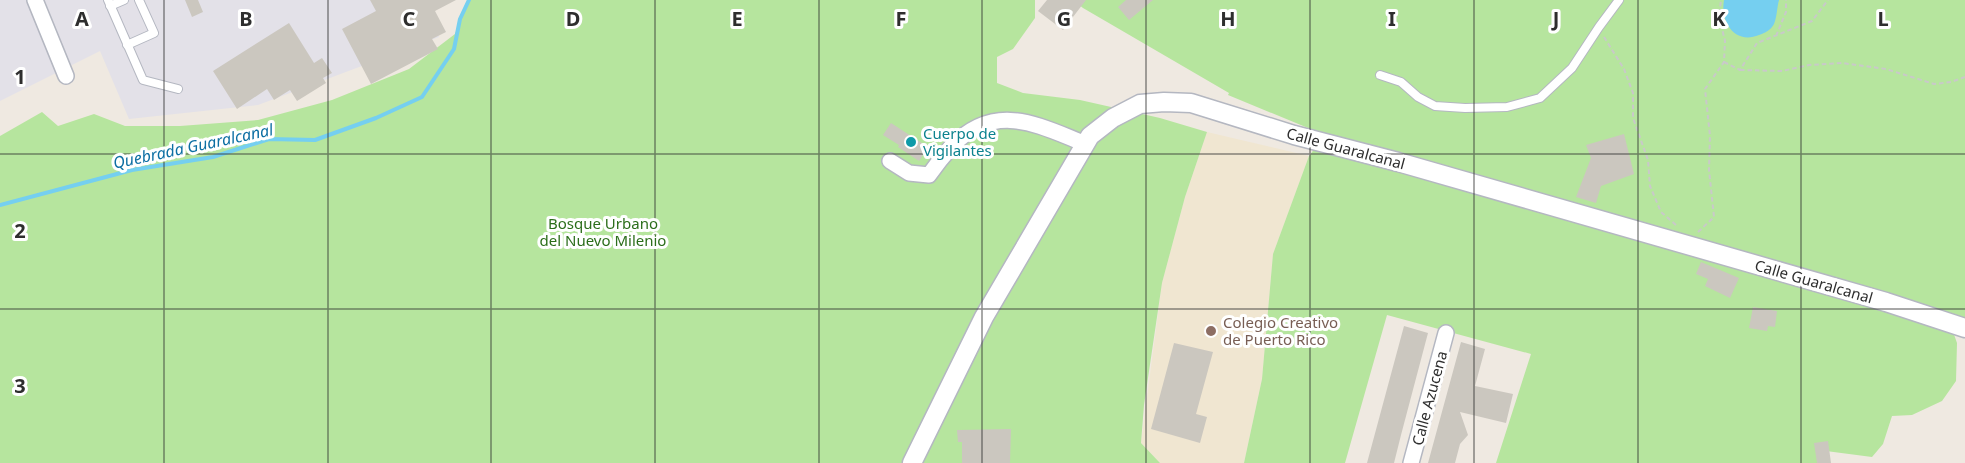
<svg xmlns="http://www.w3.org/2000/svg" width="1965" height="463" viewBox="0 0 1965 463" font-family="'Noto Sans',sans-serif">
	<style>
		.industrial { fill: #e3e1e8 }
		.education { fill: #f0e6d1 }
		.green { fill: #b6e59e }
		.water { fill: #75cff0 }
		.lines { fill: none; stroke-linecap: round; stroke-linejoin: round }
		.stream { stroke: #75cff0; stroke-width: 4 }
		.building { fill: #cbc7bf }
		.service-casing { stroke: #b4b7c1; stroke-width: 10 }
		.minor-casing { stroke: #b4b7c1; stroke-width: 18 }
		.tertiary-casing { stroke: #b4b7c1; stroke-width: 21 }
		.path { stroke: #c9c9c9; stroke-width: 2; stroke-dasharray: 4.5 3; stroke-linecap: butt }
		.service { stroke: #fff; stroke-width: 8 }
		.minor { stroke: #fff; stroke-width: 15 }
		.tertiary { stroke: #fff; stroke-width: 18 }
		.grid { fill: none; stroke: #2e2e2e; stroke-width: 1.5; stroke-opacity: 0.55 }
		.culture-dot { fill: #0f9aa8; stroke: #fff; stroke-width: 2 }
		.education-dot { fill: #8d6e63; stroke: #fff; stroke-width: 2 }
		.labels { text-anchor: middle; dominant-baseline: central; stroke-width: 6; stroke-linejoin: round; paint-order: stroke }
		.culture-label { font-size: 15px; fill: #0d838f; stroke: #fff; text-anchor: start }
		.street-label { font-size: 15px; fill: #2e2e2e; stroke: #fff }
		.park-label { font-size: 15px; fill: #2c6e1b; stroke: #fff }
		.education-label { font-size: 15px; fill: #785e54; stroke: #fff; text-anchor: start }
		.water-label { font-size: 16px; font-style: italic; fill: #0d6fa3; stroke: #fff }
		.grid-label { font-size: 20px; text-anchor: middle; font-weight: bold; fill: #2e2e2e; stroke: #fff; stroke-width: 6; stroke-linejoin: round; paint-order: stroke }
	</style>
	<rect width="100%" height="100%" fill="#efe9e1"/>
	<path class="industrial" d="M0,0H429L439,37L258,105L129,119L100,51L0,101Z"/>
	<path class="education" d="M1207,132L1309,156L1273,254L1262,379L1244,463H1160L1141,443L1162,283L1185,197Z"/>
	<path class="green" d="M469,0H1035V18L1013,49L997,57V83L1023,93L1080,100L1160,118L1207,132L1185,197L1162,283L1144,405L1141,443L1160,463H0V136L42,112L58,126L94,114L125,126H180L258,120L332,100L409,69L455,34Z
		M1073,0H1965V323L1951,326L1957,343L1956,381L1942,401L1912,415L1892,416L1883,444L1872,457L1826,451L1821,463H1496L1531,354L1387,315L1345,463H1244L1262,379L1273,254L1309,156L1325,135L1228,95L1229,93L1083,8Z"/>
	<path class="water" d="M1724,0H1779C1777,7 1777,17 1774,24C1771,30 1765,33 1759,35C1735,45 1720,22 1724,0Z"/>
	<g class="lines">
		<path class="stream" d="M0,205L132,170L213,157L269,139L315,140L376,118L422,97L454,49L460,19L469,0"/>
	</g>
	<path class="building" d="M185,0H198L203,12L192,17Z
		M370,0H456L435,11L446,32L432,39L438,49L371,84L342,29L376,11Z
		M1047,0H1086L1063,30L1038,11Z
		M1126,0H1153L1129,20L1118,7Z
		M289,23L314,63L322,58L332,73L323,78L326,83L297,101L290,90L274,100L267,89L237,109L213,71Z
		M891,123L928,147L919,161L898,147L899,145L883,135Z
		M1624,134L1634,174L1601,186L1596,203L1576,197L1591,158L1586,145Z
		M1701,262L1739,278L1730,298L1705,286L1708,279L1696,274Z
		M1753,307L1777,311L1775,327L1768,326L1767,331L1749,328Z
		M1404,326L1428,333L1401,435L1394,463H1367Z
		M1461,342L1485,349L1475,386L1513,394L1506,423L1460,412L1468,435L1460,444L1455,463H1428Z
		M1174,343L1213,352L1196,414L1207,417L1200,443L1151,429Z
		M1011,429L1010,463H962V442H958L957,430Z
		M1828,441L1831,463H1817L1814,443Z"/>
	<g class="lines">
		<g class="service-casing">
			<path id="service" d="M108,0L143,80L178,89
				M110,6L124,0
				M127,45L154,33L139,0
				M1380,75L1401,82L1418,97L1435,106L1465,108L1507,107L1540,98L1572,68L1599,27L1619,0"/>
		</g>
		<g class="minor-casing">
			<path id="minor" d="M35,0L66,76
				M890,161L909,173L929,175C936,165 944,155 952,146C996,101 1037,125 1086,144
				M1411,463L1446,333"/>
		</g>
		<g class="tertiary-casing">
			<path id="tertiary" d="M912,463L984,317L1090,136L1113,118L1140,104L1164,102L1191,103L1294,135L1398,162L1886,302L1965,328"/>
		</g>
		<path class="path" d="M1776,36L1786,12V0
			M1604,37L1624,69L1633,93V118L1648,160L1650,186L1661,212L1676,225
			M1724,62L1740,70L1757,43L1812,21L1828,0
			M1740,70L1782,71L1809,65L1842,63L1886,69L1934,84L1951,82L1965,77
			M1698,232L1714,217L1709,170L1710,136L1705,89L1724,62L1725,41L1719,16L1721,0"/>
		<use href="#service" class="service"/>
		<use href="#minor" class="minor"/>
		<use href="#tertiary" class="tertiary"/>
	</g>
	<path class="grid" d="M164,0V463M328,0V463M491,0V463M655,0V463M819,0V463M982,0V463M1146,0V463M1310,0V463M1474,0V463M1638,0V463M1801,0V463M0,154H1965M0,309H1965"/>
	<circle class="culture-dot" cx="911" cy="142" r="6"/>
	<circle class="education-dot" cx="1211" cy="331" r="6"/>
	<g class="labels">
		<g class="culture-label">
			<text x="923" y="133">Cuerpo de<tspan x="923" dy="17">Vigilantes</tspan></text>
		</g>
		<g class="street-label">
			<text transform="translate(1346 148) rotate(15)">Calle Guaralcanal</text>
			<text transform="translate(1814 281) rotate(16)">Calle Guaralcanal</text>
			<text transform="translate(1429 398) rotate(-75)">Calle Azucena</text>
		</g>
		<g class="park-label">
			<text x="603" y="223">Bosque Urbano<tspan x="603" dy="17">del Nuevo Milenio</tspan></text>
		</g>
		<g class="education-label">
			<text x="1223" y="322">Colegio Creativo<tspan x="1223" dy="17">de Puerto Rico</tspan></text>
		</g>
		<g class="water-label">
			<text transform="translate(193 146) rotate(-12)">Quebrada Guaralcanal</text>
		</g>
	</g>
	<g class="grid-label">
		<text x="82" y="26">A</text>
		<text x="246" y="26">B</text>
		<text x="409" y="26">C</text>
		<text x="573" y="26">D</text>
		<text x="737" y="26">E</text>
		<text x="901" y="26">F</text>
		<text x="1064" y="26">G</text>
		<text x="1228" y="26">H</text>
		<text x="1392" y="26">I</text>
		<text x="1556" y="26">J</text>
		<text x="1719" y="26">K</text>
		<text x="1883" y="26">L</text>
		<text x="20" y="84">1</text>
		<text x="20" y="238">2</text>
		<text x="20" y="393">3</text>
	</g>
</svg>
